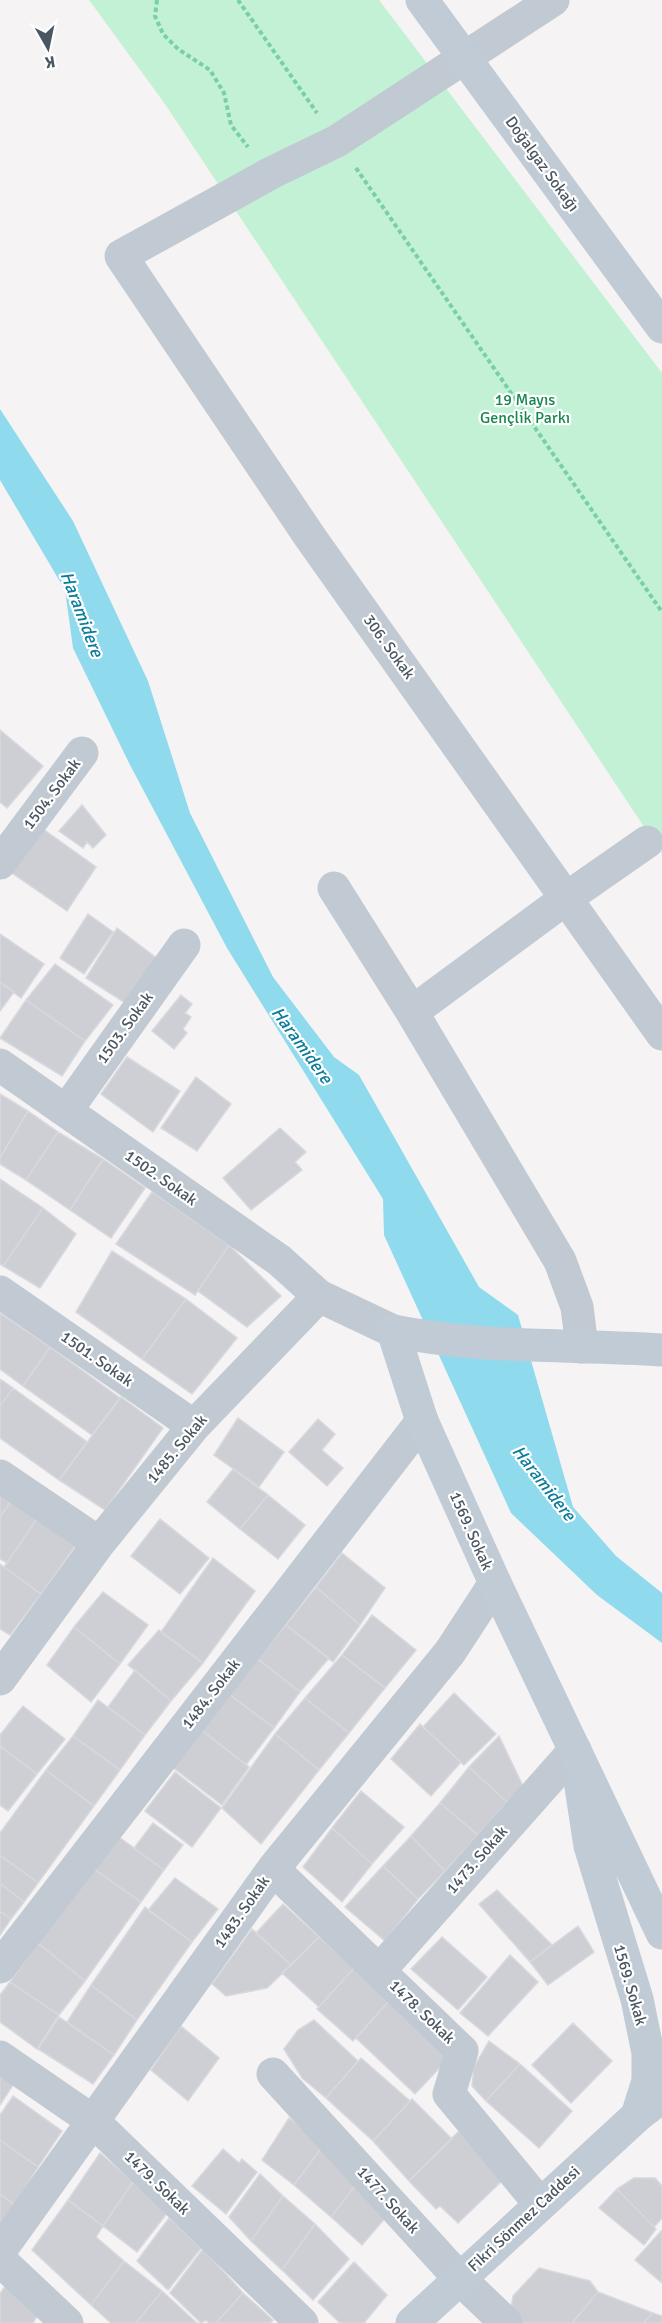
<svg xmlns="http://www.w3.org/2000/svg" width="662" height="2323" viewBox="0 0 662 2323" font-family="Signika,sans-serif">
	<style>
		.green { fill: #c3f1d5 }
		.water { fill: #90daee }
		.building { fill: #cdcfd5; stroke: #d7d9de; stroke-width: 1.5 }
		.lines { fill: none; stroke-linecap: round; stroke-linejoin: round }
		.path { stroke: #7ad0a6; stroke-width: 4; stroke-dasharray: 4.5 3; stroke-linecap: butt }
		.street { stroke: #c1cad2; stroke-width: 33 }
		.secondary { stroke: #c1cbd6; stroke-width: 33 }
		.labels { text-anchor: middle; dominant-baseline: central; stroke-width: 4.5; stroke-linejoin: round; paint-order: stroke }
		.street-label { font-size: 16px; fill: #4a5661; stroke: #fff }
		.park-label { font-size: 16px; fill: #17864f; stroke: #fff }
		.water-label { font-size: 18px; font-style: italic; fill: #0c7c9b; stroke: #fff }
	</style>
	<rect width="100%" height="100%" fill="#f5f3f3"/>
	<path class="green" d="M89,0H379L662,373V854L165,104Z"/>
	<path class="water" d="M0,409L73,521L148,681L190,813L273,977L334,1057L359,1075L479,1287L518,1315L573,1507L616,1556L662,1593V1643L597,1595L511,1513L384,1235L383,1199L227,948L129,763L73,648L65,590L0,480Z"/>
	<path class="building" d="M0,730L43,766L7,808L0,802Z
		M82,805L106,835L93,848L87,842L83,848L59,831Z
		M43,829L96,867L67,911L12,873Z
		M88,914L113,932L84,974L60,958Z
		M117,928L159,960L127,1004L86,978Z
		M0,934L44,964L21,998L0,982Z
		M55,964L113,1005L85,1041L26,1000Z
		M0,982L14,992L0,1011Z
		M181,995L192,1004L185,1013L191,1017L183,1029L187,1033L174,1049L152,1031Z
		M26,1000L85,1041L62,1076L0,1038Z
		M127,1057L180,1091L153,1132L101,1094Z
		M196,1077L231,1104L197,1151L161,1128Z
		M0,1094L28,1111L0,1158Z
		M28,1111L58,1132L26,1180L0,1164V1158Z
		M280,1128L306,1152L295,1162L302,1170L251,1210L223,1178Z
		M58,1132L103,1159L70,1210L26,1180Z
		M103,1159L145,1188L111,1238L70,1210Z
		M0,1179L43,1208L3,1266L0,1264Z
		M152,1192L229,1245L195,1295L116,1244Z
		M43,1208L76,1234L40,1288L3,1266Z
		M229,1245L281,1296L247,1327L198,1291Z
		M112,1251L186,1299L142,1359L76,1312Z
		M186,1299L237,1338L192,1394L142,1359Z
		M0,1313L50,1347L23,1386L0,1369Z
		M50,1347L120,1398L92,1435L23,1386Z
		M0,1379L13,1388L0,1406Z
		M13,1388L87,1442L59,1480L0,1438V1406Z
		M121,1397L163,1428L105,1510L59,1480Z
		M238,1418L284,1452L259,1487L214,1455Z
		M318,1419L335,1434L322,1450L343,1468L327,1486L289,1452Z
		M233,1469L268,1495L240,1529L207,1502Z
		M0,1493L11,1501L0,1517Z
		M268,1495L305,1525L278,1559L240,1529Z
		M11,1501L38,1517L7,1563L0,1559V1517Z
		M38,1517L76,1545L41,1594L4,1567Z
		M160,1519L209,1558L180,1594L131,1556Z
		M342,1553L385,1588L360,1625L316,1587Z
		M213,1558L255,1591L203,1663L161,1632Z
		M0,1564L41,1594L10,1635L0,1629Z
		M316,1587L360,1625L333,1662L286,1625Z
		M103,1592L148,1625L120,1664L74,1627Z
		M372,1615L416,1650L385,1688L342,1655Z
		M286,1625L329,1658L300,1692L258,1659Z
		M74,1627L120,1664L91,1702L47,1665Z
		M159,1630L203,1663L171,1701L128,1665Z
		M342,1655L385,1688L349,1733L305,1698Z
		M255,1657L300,1692L274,1728L226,1692Z
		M135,1670L171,1701L145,1735L108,1707Z
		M226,1692L274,1728L246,1765L199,1728Z
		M454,1693L496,1734L464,1765L423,1727Z
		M305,1698L349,1733L319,1770L275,1734Z
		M98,1700L145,1735L120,1770L73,1736Z
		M23,1706L65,1739L37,1774L0,1746V1735Z
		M420,1724L461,1762L431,1796L391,1759Z
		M199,1728L249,1767L222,1805L171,1766Z
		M275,1734L319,1770L261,1844L222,1808Z
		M73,1736L120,1770L94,1806L46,1770Z
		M499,1736L524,1788L507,1802L469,1767Z
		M0,1746L37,1774L8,1811L0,1805Z
		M469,1767L507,1802L478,1835L440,1803Z
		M46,1770L94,1806L38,1883L0,1855V1833Z
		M175,1772L221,1808L192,1847L145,1811Z
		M361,1791L404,1827L372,1864L332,1828Z
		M440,1803L478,1835L445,1871L411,1836Z
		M153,1823L183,1845L164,1870L134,1848Z
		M332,1828L372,1864L342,1902L303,1867Z
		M411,1836L445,1871L418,1899L383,1866Z
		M119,1837L164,1870L141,1902L94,1869Z
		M0,1855L38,1883L24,1902L0,1883Z
		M383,1866L418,1899L385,1941L345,1907Z
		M94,1869L141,1902L85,1981L38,1943Z
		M175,1878L218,1909L192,1942L148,1910Z
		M0,1883L24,1902L11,1919L0,1911Z
		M497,1890L552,1945L530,1962L479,1904Z
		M283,1904L319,1937L291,1965L256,1933Z
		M145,1907L192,1942L137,2020L91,1985Z
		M0,1911L11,1919L0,1935Z
		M578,1926L594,1952L548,1985L530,1962Z
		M252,1929L291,1965L267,1988L226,1996L212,1984Z
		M319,1937L354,1968L319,2007L282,1973Z
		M442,1937L487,1977L458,2010L411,1969Z
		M38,1943L85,1981L59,2015L10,1982Z
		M510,1955L538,1982L488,2036L460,2013Z
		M354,1968L390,2000L353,2041L317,2009Z
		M10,1982L59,2015L37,2049L0,2022V1995Z
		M91,1985L137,2020L114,2055L67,2022Z
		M390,2000L448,2059L415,2094L356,2038Z
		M59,2017L114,2055L93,2084L38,2049Z
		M314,2020L358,2061L326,2098L302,2078L284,2049L298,2030Z
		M573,2023L612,2061L571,2103L532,2065Z
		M181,2026L219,2058L188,2101L151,2070Z
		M489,2041L520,2064L486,2101L472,2086L474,2067Z
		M361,2058L410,2101L373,2141L326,2098Z
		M520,2064L572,2111L539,2148L486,2101Z
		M0,2072L15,2082L0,2105Z
		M13,2096L62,2131L38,2167L0,2140V2115Z
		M412,2099L452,2139L409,2181L373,2141Z
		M289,2118L323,2146L294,2185L262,2160Z
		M459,2131L505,2178L458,2223L440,2206L436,2209L409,2181Z
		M0,2140L38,2167L15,2205L0,2194Z
		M323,2146L361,2178L331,2217L294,2185Z
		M223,2149L239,2163L242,2159L257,2172L226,2214L192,2186Z
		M100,2153L133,2182L103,2226L68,2200Z
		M260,2174L283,2196L251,2241L229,2217Z
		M361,2178L393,2209L362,2245L331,2217Z
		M634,2178H655L662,2186V2218L654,2227L617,2189Z
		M133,2182L168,2212L137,2252L103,2226Z
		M617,2189L656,2229L644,2245L599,2208Z
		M0,2194L15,2205L0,2224Z
		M283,2196L315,2224L282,2270L251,2241Z
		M68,2200L103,2226L96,2237L124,2261L91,2305L32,2250Z
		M169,2218L201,2248L168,2290L137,2261Z
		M315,2224L349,2259L313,2300L282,2270Z
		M662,2230V2283L635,2260Z
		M203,2249L243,2293L216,2323H209L206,2320L201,2323L170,2293Z
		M124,2261L162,2291L136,2323H111L91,2305Z
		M354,2262L387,2295L364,2323H340L318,2302Z
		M539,2268L590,2281L598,2292L572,2323H517L510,2315L513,2296Z
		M7,2283L39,2313L33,2323H0V2294Z
		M162,2291L197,2323H136Z
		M598,2292L653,2313L643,2323H572Z
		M243,2293L273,2320L270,2323H216Z
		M653,2313L662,2316V2323H643Z"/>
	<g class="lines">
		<path class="path" d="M157,0L155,16L163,34L178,49L210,70L224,93L231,125L248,147
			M238,0L317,113
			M356,168L662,612"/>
		<path class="street" d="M553,0L337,141L271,173L121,256L310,537L662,1034
			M0,863L82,753
			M334,888L412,1012L560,1261L577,1307L582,1347
			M412,1012L568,897L647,842
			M0,1065L279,1260L319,1296
			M66,1111L184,945
			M0,1292L194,1426
			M0,1476L99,1543
			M0,1679L99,1543L194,1426L319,1296L393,1331
			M273,1869L462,2051L449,2094L540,2204
			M0,1967L422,1421
			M380,1970L575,1750
			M0,2057L93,2121L302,2323
			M273,2074L460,2279L506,2323
			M0,2251L273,1869L450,1652L495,1583
			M0,2260L67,2323"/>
		<path class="secondary" d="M422,0L662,327
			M662,1350C572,1344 482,1349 393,1331L422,1421L495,1583L662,1933
			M581,1787L590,1846L637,1999L648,2053V2081L637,2116
			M412,2323L637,2116L655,2102"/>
	</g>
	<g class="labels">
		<g class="street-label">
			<text transform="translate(542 164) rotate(54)">Doğalgaz Sokağı</text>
			<text transform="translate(389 647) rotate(54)">306. Sokak</text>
			<text transform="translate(52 794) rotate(-53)">1504. Sokak</text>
			<text transform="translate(125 1028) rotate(-54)">1503. Sokak</text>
			<text transform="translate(161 1178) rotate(35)">1502. Sokak</text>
			<text transform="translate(97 1359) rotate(35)">1501. Sokak</text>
			<text transform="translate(177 1449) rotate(-50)">1485. Sokak</text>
			<text transform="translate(471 1531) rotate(66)">1569. Sokak</text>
			<text transform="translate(211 1694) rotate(-52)">1484. Sokak</text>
			<text transform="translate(477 1860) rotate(-49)">1473. Sokak</text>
			<text transform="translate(242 1912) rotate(-55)">1483. Sokak</text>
			<text transform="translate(630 1985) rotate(74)">1569. Sokak</text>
			<text transform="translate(422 2012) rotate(44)">1478. Sokak</text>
			<text transform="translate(157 2183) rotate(44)">1479. Sokak</text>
			<text transform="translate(388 2200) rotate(48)">1477. Sokak</text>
			<text transform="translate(524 2219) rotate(-43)">Fikri Sönmez Caddesi</text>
		</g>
		<g class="park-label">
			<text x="525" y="400">19 Mayıs<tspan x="525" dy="18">Gençlik Parkı</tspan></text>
		</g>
		<g class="water-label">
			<text transform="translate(82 614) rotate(69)">Haramidere</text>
			<text transform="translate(302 1045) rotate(54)">Haramidere</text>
			<text transform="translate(544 1483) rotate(52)">Haramidere</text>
		</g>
	</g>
	<g transform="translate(48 48) rotate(171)" stroke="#ffffff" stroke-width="4.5" paint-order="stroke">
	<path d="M0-4.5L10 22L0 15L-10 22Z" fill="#4a5661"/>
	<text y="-9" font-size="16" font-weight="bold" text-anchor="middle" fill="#4a5661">K</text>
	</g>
</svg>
